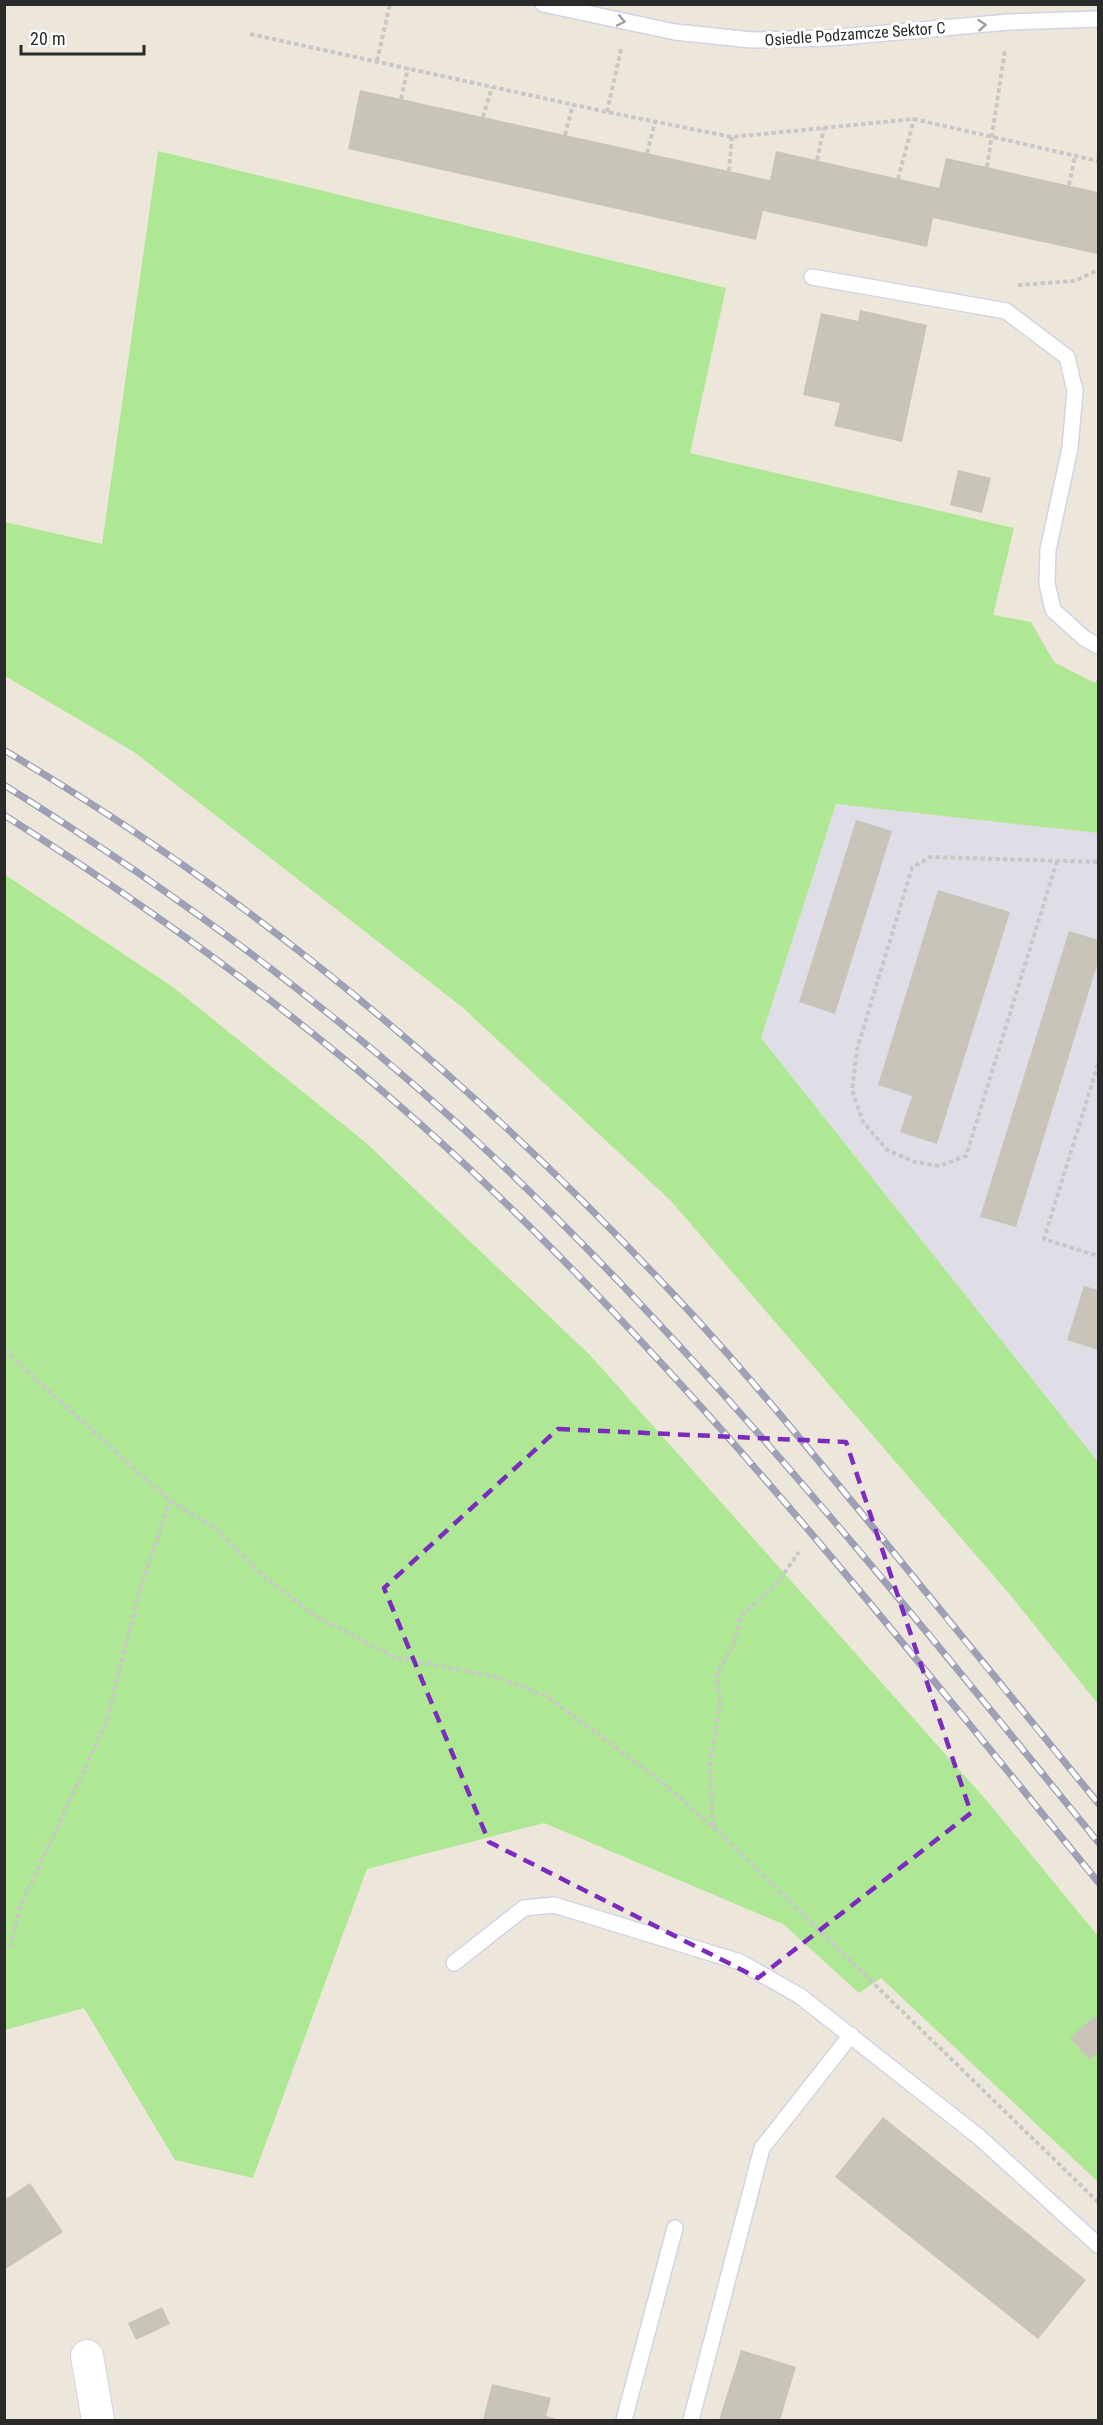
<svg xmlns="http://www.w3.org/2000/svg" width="1103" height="2425" viewBox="0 0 1103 2425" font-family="'Roboto Condensed',sans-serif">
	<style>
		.industrial { fill: #dfdde5 }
		.green { fill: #afe894 }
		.building { fill: #c8c4ba }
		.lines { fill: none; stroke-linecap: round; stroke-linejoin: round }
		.service-casing { stroke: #d1d4e4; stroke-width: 18 }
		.minor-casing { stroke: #d1d4e4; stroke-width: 34 }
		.path { stroke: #c8c8c8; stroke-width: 4; stroke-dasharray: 4.5 3; stroke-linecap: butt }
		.service { stroke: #fff; stroke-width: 15 }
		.minor { stroke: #fff; stroke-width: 32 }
		.rail-casing { stroke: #9ea1b6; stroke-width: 7 }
		.rail { stroke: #fff; stroke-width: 4.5; stroke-dasharray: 14; stroke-linecap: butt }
		.oneway { stroke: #9f9f9f }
		.marked { fill: none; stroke: #7b2cbf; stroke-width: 4.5; stroke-dasharray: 12 8; stroke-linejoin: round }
		.labels { text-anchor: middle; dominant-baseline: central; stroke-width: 6; stroke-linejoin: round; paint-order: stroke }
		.street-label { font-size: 16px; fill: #2a2a2a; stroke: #fff }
	</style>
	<rect width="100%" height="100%" fill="#ede6db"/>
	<path class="industrial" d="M836,804L1098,833V1462L761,1038Z"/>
	<path class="green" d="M158,151L726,288L690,453L1014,528L993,615L1031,622L1054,662L1095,683L1098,677V833L836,804L761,1038L1098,1462V1704L1011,1596L671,1201L462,1007L134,752L5,676V522L102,544Z
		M4,874L173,987L365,1142L590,1355L987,1801L1098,1936V2182L881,1978L859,1993L783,1924L544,1823L367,1869L253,2178L175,2160L84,2008L5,2030Z"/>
	<path class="building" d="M360,90L770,180L776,151L939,188L946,158L1098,192V247L1097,254L933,218L927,247L763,211L756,240L348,149Z
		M860,310L927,325L902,442L834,426L840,403L803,395L821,313L858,321Z
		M958,470L991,478L982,513L950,505Z
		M856,820L892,831L835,1014L799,1002Z
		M938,890L1010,912L937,1144L900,1132L912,1096L878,1085Z
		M1069,931L1098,940V962L1016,1227L980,1217Z
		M1084,1286L1098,1290V1350L1067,1340Z
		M1095,2016L1098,2020V2052L1090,2060L1070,2038Z
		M883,2117L1086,2280L1038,2339L835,2177Z
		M30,2183L63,2232L4,2270V2200Z
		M162,2307L170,2324L136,2340L128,2323Z
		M741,2350L796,2367L780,2420H719Z
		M492,2384L551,2398L546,2416L560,2420H483Z"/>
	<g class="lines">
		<g class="service-casing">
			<path id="service" d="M543,4L675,32L752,40L831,38L1009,22L1098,19
				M812,277L1006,311L1067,357L1075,391L1070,448L1048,550L1047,583L1053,610L1084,638L1098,646
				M454,1963L524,1908L554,1905L740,1962L800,1996L979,2137L1098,2245
				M624,2420L675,2228
				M691,2420L762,2148L851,2035"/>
		</g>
		<g class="minor-casing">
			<path id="minor" d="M87,2356L98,2420"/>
		</g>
		<path class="path" d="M250,34L607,112L732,137L914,119L1098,161
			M377,61L390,4
			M401,99L408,68
			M607,112L621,49
			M483,117L492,87
			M565,135L573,105
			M647,153L655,122
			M817,160L824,128
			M987,167L1005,50
			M729,171L732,137
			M898,179L914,119
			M1069,185L1075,156
			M1018,285L1075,281L1098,270
			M1057,861L966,1156L939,1166L915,1162L887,1150L863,1122L852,1090L857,1049L912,868L930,857L1098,862
			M1098,1064L1044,1239L1098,1256
			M4,1350L170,1501L214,1527L262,1575L314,1615L394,1657L500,1678L548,1697L662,1782L713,1827L1098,2202
			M713,1826L710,1765L720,1704L717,1673L734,1644L741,1616L775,1586L799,1552
			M10,1947L21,1905L106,1723L140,1589L170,1501"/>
		<use href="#service" class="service"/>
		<use href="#minor" class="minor"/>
		<g class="rail-casing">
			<path id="rail" d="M4,750C81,796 157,845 229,898C390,1016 538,1150 675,1296C752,1378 823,1466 894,1553C962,1637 1030,1720 1098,1803
				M4,785C191,902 369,1034 527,1189C735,1391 915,1617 1098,1842
				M4,815C178,925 345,1049 493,1191C715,1403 904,1645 1098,1882"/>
		</g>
		<use href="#rail" class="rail"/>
	</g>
	<defs><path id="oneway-chevron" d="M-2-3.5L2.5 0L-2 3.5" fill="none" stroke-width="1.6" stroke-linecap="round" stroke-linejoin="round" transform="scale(1.5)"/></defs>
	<g class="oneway">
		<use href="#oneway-chevron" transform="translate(621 21) rotate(12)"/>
		<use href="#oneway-chevron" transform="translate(982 25) rotate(-5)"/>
	</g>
	<path class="marked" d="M558,1429L846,1442L971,1813L758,1978L489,1842L384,1588Z"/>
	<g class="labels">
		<g class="street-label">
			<text transform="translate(855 34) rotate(-4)">Osiedle Podzamcze Sektor C</text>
		</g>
	</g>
	<rect width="1103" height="2425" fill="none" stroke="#2a2a2a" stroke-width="12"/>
	<path d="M21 45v9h123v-9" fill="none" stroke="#2a2a2a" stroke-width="3"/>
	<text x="30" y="45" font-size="18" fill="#2a2a2a" stroke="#ffffff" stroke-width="4.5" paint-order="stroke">20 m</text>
</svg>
